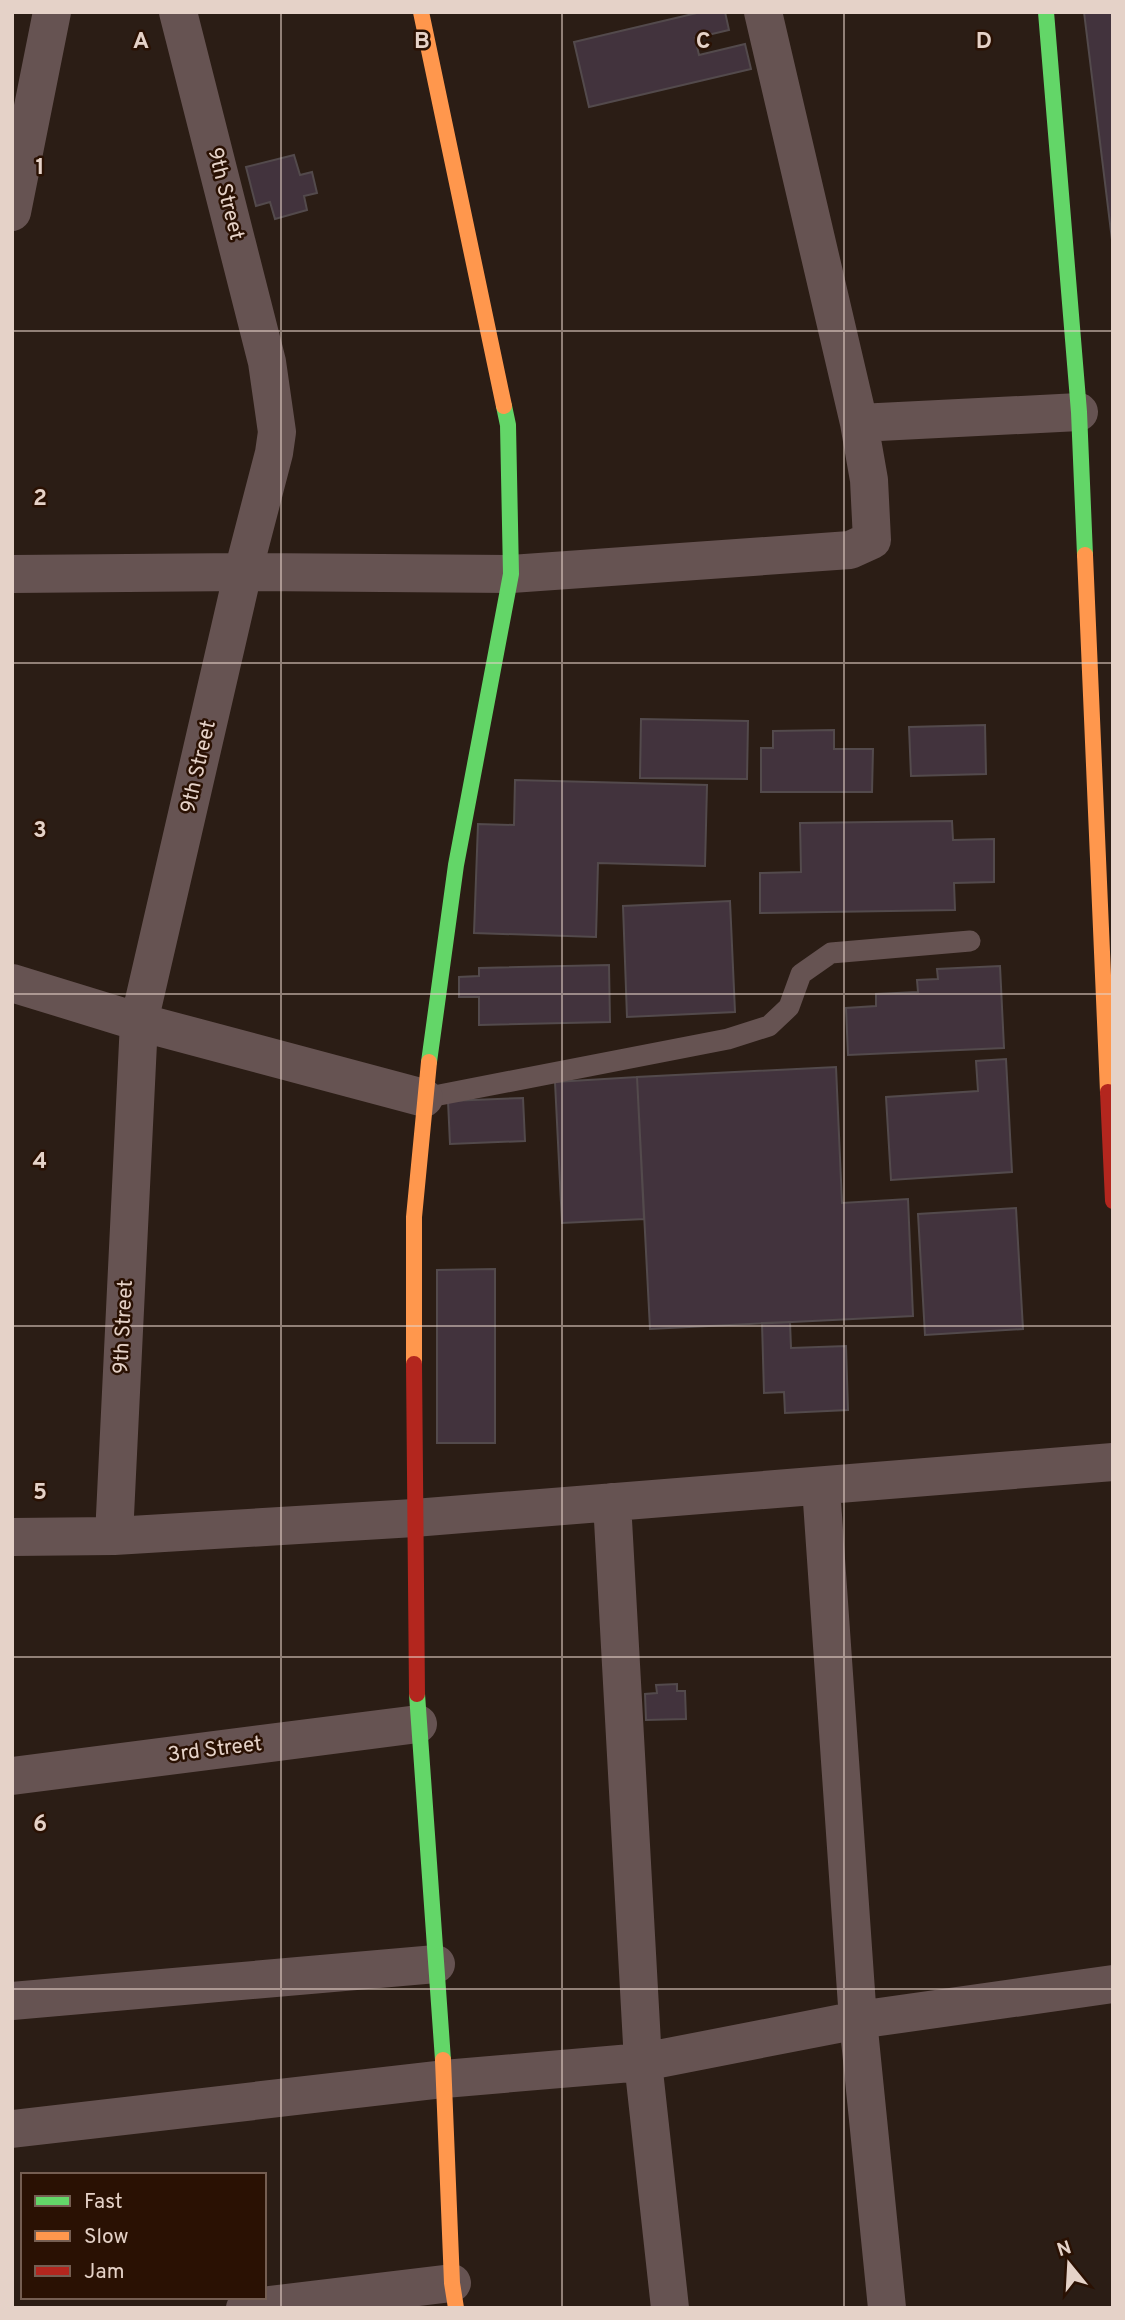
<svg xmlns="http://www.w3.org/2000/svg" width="1125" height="2320" viewBox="0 0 1125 2320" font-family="Overpass,sans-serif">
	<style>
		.building { fill: #42333d; stroke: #534a4c; stroke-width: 2 }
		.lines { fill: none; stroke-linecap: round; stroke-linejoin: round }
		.lane { stroke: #665352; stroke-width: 21 }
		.street { stroke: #665352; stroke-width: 38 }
		.fast { stroke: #63d668; stroke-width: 16 }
		.slow { stroke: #ff974d; stroke-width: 16 }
		.jam { stroke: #b3261e; stroke-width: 16 }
		.grid { fill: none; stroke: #e5d2c8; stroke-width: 2; stroke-opacity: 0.55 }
		.labels { text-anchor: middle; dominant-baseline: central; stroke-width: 5; stroke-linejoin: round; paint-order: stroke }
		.street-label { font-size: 21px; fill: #e5d2c8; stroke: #2a1103 }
		.grid-label { font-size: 23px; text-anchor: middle; font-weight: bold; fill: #e5d2c8; stroke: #2a1103; stroke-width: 5; stroke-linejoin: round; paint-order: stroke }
	</style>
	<rect width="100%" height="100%" fill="#2b1d15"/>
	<path class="building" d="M701,12H725L729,30L695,38L699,55L745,44L751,69L589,107L574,42Z
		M1084,12H1113V248Z
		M294,155L300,175L312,172L317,193L304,196L307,210L275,219L270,202L256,206L246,167Z
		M641,719L748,721L747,779L640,778Z
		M985,725L986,774L911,776L909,727Z
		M834,730V749H873L872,792H761V748H773V731Z
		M515,780L707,785L705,866L598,863L596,937L474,933L478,824L514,825Z
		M952,821L953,840L994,839V882L954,883L955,910L760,913V873L801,872L800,823Z
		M730,901L735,1012L627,1017L623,906Z
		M609,965L610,1022L479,1025V997H459V977L479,976V968Z
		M1000,966L1004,1048L848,1055L846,1008L876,1006V994L918,992L917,980L938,979L937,969Z
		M1006,1059L1012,1172L891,1180L886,1097L978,1091L976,1061Z
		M836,1067L842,1203L908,1199L913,1316L650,1329L637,1077Z
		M637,1077L644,1219L562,1223L555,1082Z
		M523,1098L525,1141L450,1144L448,1101Z
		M1016,1208L1023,1329L925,1335L918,1214Z
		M495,1269V1443H437V1270Z
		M790,1322L791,1348L846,1346L848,1410L785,1413L784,1392L764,1393L762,1323Z
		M677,1684V1691H685L686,1719L646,1720L645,1694L657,1693L656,1685Z"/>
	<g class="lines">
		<path class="lane" d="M424,1098L728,1039L769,1026L789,1007L801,974L831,953L970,941"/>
		<path class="street" d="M12,212L52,12
			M859,423L1079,412
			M12,574L243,572L511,574L850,550L872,540L869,480L859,423L763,12
			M12,983L139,1022L424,1098
			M821,1487L858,2020L887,2308
			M612,1502L643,2062L670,2308
			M114,1536L139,1022L243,572L274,453L277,432L267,362L178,12
			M12,1537L114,1536L414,1518L1113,1462
			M12,1776L418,1724
			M12,2001L436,1964
			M12,2129L444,2079L643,2062L858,2020L1113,1984
			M245,2308L452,2283"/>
		<path class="fast" d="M1046,12L1079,412L1085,555
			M429,1062L456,865L511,574L508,425L504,406
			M417,1694L443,2060"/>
		<path class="slow" d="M421,12L504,406
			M1085,555L1108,1092
			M414,1364V1217L429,1062
			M443,2060L452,2283L456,2308"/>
		<path class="jam" d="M1108,1092L1113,1201
			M414,1364L417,1694"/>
	</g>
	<path class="grid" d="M281,12V2308M562,12V2308M844,12V2308M12,331H1113M12,663H1113M12,994H1113M12,1326H1113M12,1657H1113M12,1989H1113"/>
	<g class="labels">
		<g class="street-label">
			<text transform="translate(225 194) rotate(76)">9th Street</text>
			<text transform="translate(199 767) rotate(-77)">9th Street</text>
			<text transform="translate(124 1327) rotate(-87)">9th Street</text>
			<text transform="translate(215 1750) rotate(-7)">3rd Street</text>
		</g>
	</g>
	<g class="grid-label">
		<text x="141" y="48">A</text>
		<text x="422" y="48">B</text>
		<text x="703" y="48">C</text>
		<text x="984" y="48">D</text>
		<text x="40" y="174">1</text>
		<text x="40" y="505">2</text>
		<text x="40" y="837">3</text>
		<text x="40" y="1168">4</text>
		<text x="40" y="1499">5</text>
		<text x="40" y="1831">6</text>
	</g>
	<rect width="1125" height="2320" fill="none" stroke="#e5d2c8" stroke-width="28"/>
	<rect x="21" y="2173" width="245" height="126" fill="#2a1103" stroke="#755e52" stroke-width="2"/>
	<rect x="35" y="2196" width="35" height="10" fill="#63d668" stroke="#755e52" stroke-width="2"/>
	<text x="84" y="2208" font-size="21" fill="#e5d2c8">Fast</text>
	<rect x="35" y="2231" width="35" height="10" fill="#ff974d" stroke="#755e52" stroke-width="2"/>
	<text x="84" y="2243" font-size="21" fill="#e5d2c8">Slow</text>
	<rect x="35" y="2266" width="35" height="10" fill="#b3261e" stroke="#755e52" stroke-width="2"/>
	<text x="84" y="2278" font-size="21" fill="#e5d2c8">Jam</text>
	<g transform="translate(1069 2264) rotate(342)" stroke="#2a1103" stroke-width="5" paint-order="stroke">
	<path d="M0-5L12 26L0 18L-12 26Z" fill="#e5d2c8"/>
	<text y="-10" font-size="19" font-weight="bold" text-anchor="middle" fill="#e5d2c8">N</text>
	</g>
</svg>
